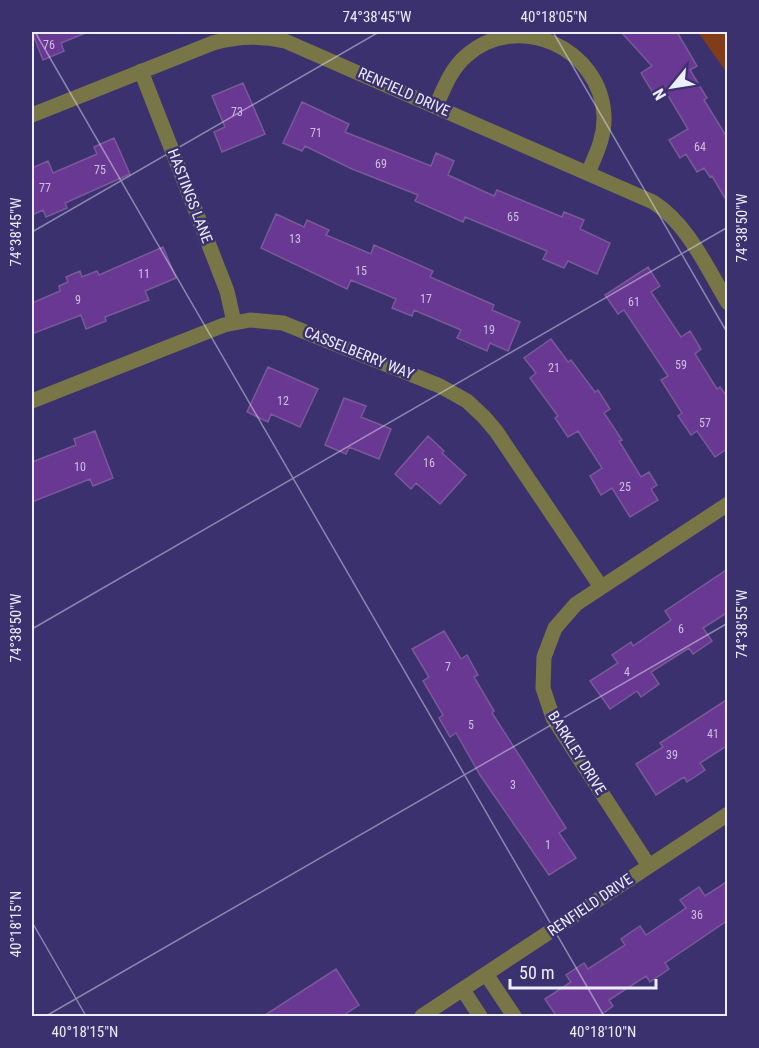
<svg xmlns="http://www.w3.org/2000/svg" width="759" height="1048" viewBox="0 0 759 1048" font-family="'Roboto Condensed',sans-serif">
	<style>
		.green { fill: #813d18 }
		.building { fill: #693893; stroke: #795998; stroke-width: 1.5 }
		.lines { fill: none; stroke-linecap: round; stroke-linejoin: round }
		.minor { stroke: #787647; stroke-width: 15 }
		.ticks { fill: none; stroke: #ededfc; stroke-width: 1.5; stroke-opacity: 0.45 }
		.labels { text-anchor: middle; dominant-baseline: central; stroke-width: 5; stroke-linejoin: round; paint-order: stroke }
		.number-label { font-size: 12px; fill: #ccc0e2 }
		.street-label { font-size: 15px; fill: #ededfc; stroke: #3a316e }
		.neatline { fill: none; stroke: #ededfc; stroke-width: 2 }
		.ticks-label { font-size: 15px; text-anchor: middle; fill: #ededfc }
	</style>
	<rect width="100%" height="100%" fill="#3a316e"/>
	<path class="green" d="M698,32H727V73Z"/>
	<path class="building" d="M32,32H88L61,43L64,51L43,60Z
		M621,32H677L697,66L690,70L707,98L704,100L728,139V203L712,176L710,177L704,168L697,172L686,154L680,158L669,140L688,129L663,87L653,93L641,73L652,66Z
		M243,83L265,134L222,152L214,132L225,127L212,96Z
		M302,102L349,124L345,132L431,166L436,153L454,161L448,175L494,196L497,190L562,217L564,212L584,220L580,229L610,243L597,274L568,261L564,268L543,259L547,251L465,217L463,222L415,201L418,195L352,169L305,146L302,151L283,143Z
		M114,138L130,174L65,203L67,208L46,217L43,210L32,215V168L48,161L53,173L97,154L94,147Z
		M276,214L304,227L307,220L329,230L326,235L371,254L374,245L433,271L430,277L494,305L492,310L520,322L508,351L490,343L487,351L457,338L461,330L414,310L412,316L392,308L396,299L351,280L347,289L261,248Z
		M163,247L176,278L145,291L149,300L105,317L106,321L86,329L81,315L32,334V303L60,291L59,286L68,282L66,277L80,271L82,277L97,271L99,275Z
		M648,267L660,286L651,292L681,337L690,331L701,349L695,354L717,389L720,387L728,398V448L715,457L697,431L691,435L678,416L682,413L661,380L668,376L624,310L618,314L605,295Z
		M551,339L568,362L571,360L595,392L598,390L610,409L604,413L622,440L619,441L641,477L649,472L657,485L651,489L658,500L630,517L612,488L601,495L590,476L602,468L578,431L568,437L555,418L558,416L530,378L536,373L524,358Z
		M268,367L318,389L300,427L271,414L268,422L247,412Z
		M344,398L366,406L361,417L391,429L379,459L349,447L346,454L325,445Z
		M95,431L113,478L93,486L90,479L32,502V462L76,445L74,439Z
		M428,436L444,451L442,453L466,475L440,504L416,483L411,489L395,474Z
		M728,569V612L703,628L712,641L693,654L689,648L651,672L659,684L641,697L637,691L610,709L590,681L618,663L612,655L631,642L633,646L671,620L665,611Z
		M444,631L461,659L467,655L478,675L474,677L494,711L492,713L566,828L559,833L576,858L549,875L480,775L456,733L450,737L439,718L443,715L423,681L429,677L412,649Z
		M728,699V745L700,763L705,770L687,782L684,777L656,795L636,764L663,747L660,743Z
		M728,881V920L665,963L669,969L650,982L646,976L609,1000L613,1006L598,1017H557L545,999L571,982L566,975L584,963L588,969L625,945L621,939L640,926L646,935L686,908L680,900L699,887L705,896Z
		M336,969L359,1005L341,1017H262Z"/>
	<g class="lines">
		<path class="minor" d="M141,71L227,291L234,322
			M436,106C444,88 451,69 466,56C518,10 601,48 604,116C605,137 596,154 588,173
			M32,115L213,43C237,36 260,35 285,41L653,202C688,224 707,268 728,303
			M32,401L224,325L250,320L283,323L440,386L467,401L484,417L496,431L601,587
			M649,866L553,718L543,688L544,657L555,628L576,604L728,504
			M486,974L514,1016
			M463,990L480,1016
			M422,1016L728,814"/>
	</g>
	<path class="ticks" d="M35,32L604,1016M553,32L728,334M32,232L379,32M32,629L728,227M32,922L86,1016M46,1016L728,623"/>
	<g class="labels">
		<g class="number-label">
			<text x="49" y="45">76</text>
			<text x="237" y="112">73</text>
			<text x="316" y="133">71</text>
			<text x="700" y="147">64</text>
			<text x="381" y="164">69</text>
			<text x="100" y="170">75</text>
			<text x="45" y="188">77</text>
			<text x="513" y="217">65</text>
			<text x="295" y="239">13</text>
			<text x="361" y="271">15</text>
			<text x="144" y="274">11</text>
			<text x="426" y="299">17</text>
			<text x="78" y="300">9</text>
			<text x="634" y="302">61</text>
			<text x="489" y="330">19</text>
			<text x="681" y="365">59</text>
			<text x="554" y="368">21</text>
			<text x="283" y="401">12</text>
			<text x="705" y="423">57</text>
			<text x="429" y="463">16</text>
			<text x="80" y="467">10</text>
			<text x="625" y="487">25</text>
			<text x="681" y="629">6</text>
			<text x="448" y="667">7</text>
			<text x="627" y="672">4</text>
			<text x="471" y="725">5</text>
			<text x="713" y="734">41</text>
			<text x="672" y="755">39</text>
			<text x="513" y="785">3</text>
			<text x="548" y="845">1</text>
			<text x="697" y="915">36</text>
		</g>
		<g class="street-label">
			<text transform="translate(404 92) rotate(24)">RENFIELD DRIVE</text>
			<text transform="translate(190 196) rotate(69)">HASTINGS LANE</text>
			<text transform="translate(359 353) rotate(22)">CASSELBERRY WAY</text>
			<text transform="translate(577 753) rotate(58)">BARKLEY DRIVE</text>
			<text transform="translate(590 905) rotate(-34)">RENFIELD DRIVE</text>
		</g>
	</g>
	<rect width="759" height="1048" fill="none" stroke="#3a316e" stroke-width="66"/>
	<g transform="translate(672 87) rotate(240)" stroke="#3a316e" stroke-width="4.5" paint-order="stroke">
	<path d="M0-4.5L10 22L0 15L-10 22Z" fill="#ededfc"/>
	<text y="-9" font-size="16" font-weight="bold" text-anchor="middle" fill="#ededfc">N</text>
	</g>
	<path d="M510 979v9h146v-9" fill="none" stroke="#ededfc" stroke-width="3"/>
	<text x="519" y="979" font-size="18" fill="#ededfc" stroke="#3a316e" stroke-width="4.5" paint-order="stroke">50 m</text>
	<rect x="33" y="33" width="693" height="982" class="neatline"/>
	<g class="ticks-label">
		<text x="377" y="22">74°38'45"W</text>
		<text x="554" y="22">40°18'05"N</text>
		<text transform="translate(742 228) rotate(-90)" y="5">74°38'50"W</text>
		<text transform="translate(16 232) rotate(-90)" y="5">74°38'45"W</text>
		<text transform="translate(742 624) rotate(-90)" y="5">74°38'55"W</text>
		<text transform="translate(16 628) rotate(-90)" y="5">74°38'50"W</text>
		<text transform="translate(16 924) rotate(-90)" y="5">40°18'15"N</text>
		<text x="85" y="1037">40°18'15"N</text>
		<text x="603" y="1037">40°18'10"N</text>
	</g>
</svg>
